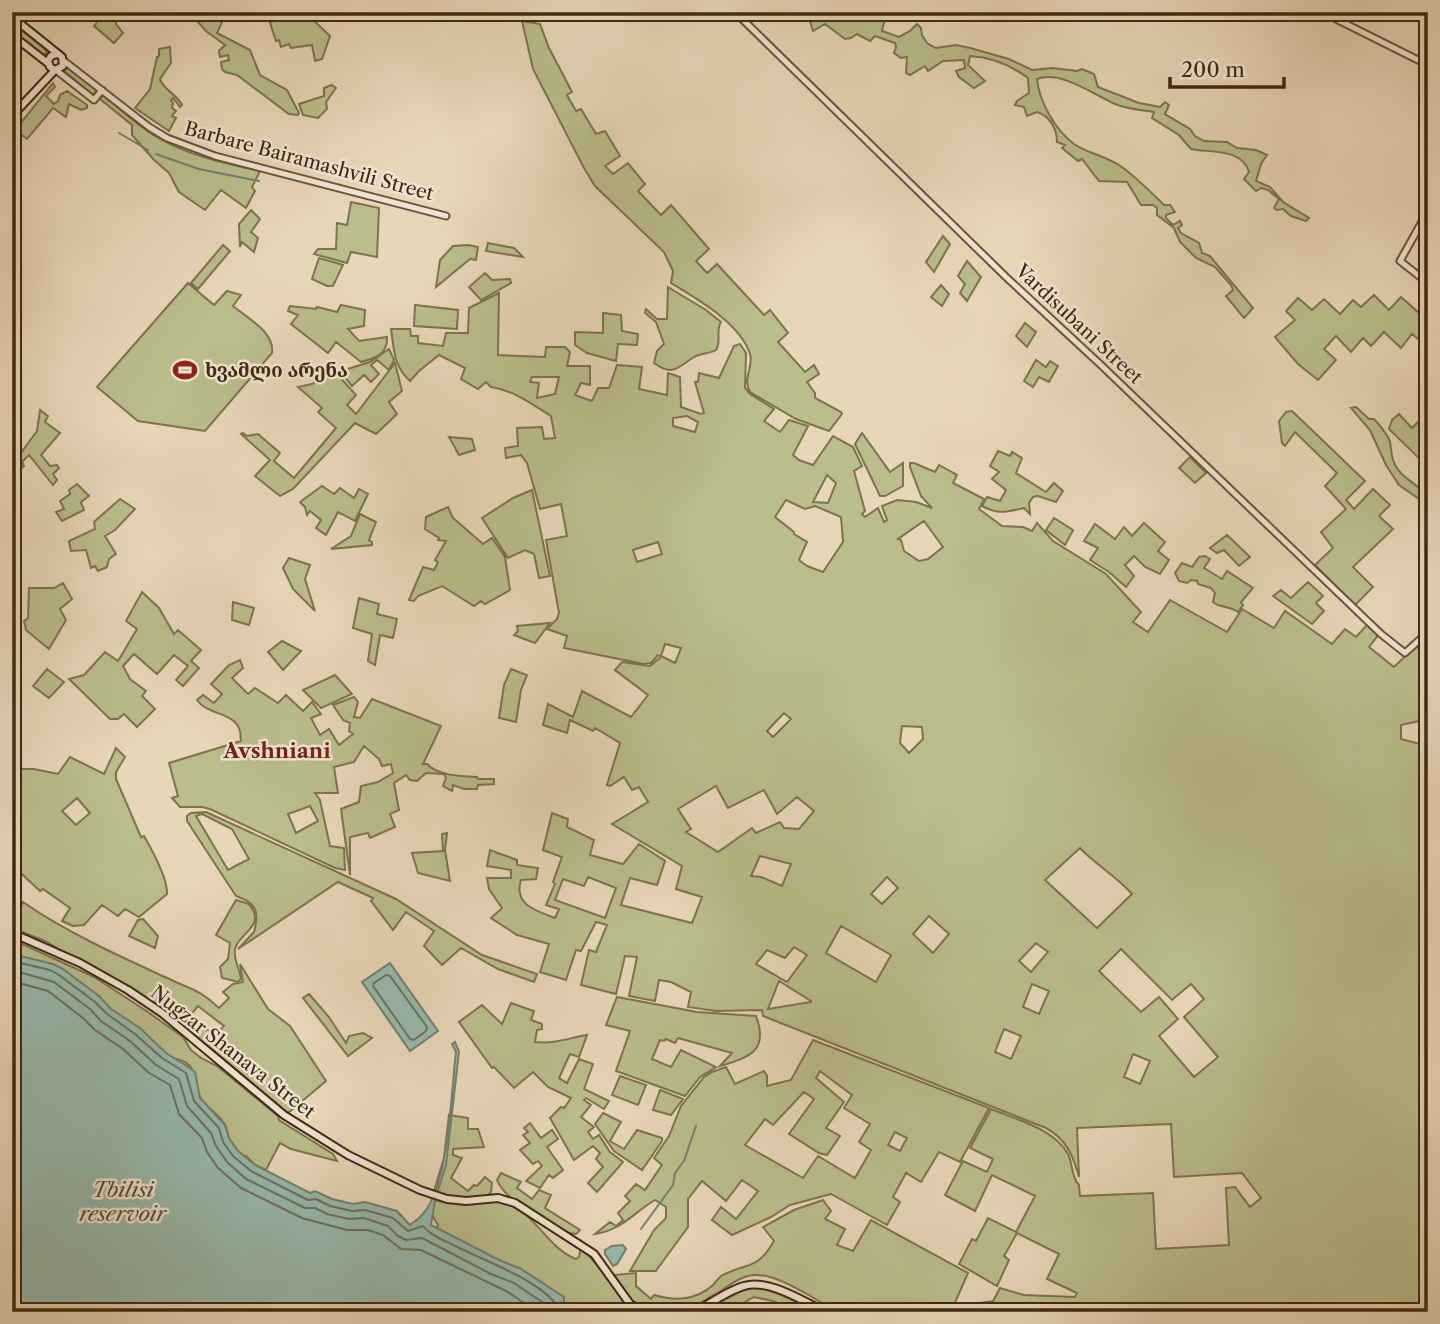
<svg xmlns="http://www.w3.org/2000/svg" width="1440" height="1324" viewBox="0 0 1440 1324" font-family="'Libre Caslon Text','Noto Serif Georgian',serif">
	<style>
		.green { fill: #babd8c; stroke: #7d734e; stroke-width: 2; fill-rule: evenodd }
		.water { fill: #97b9ac; stroke: #747f6e; stroke-width: 2 }
		.lines { fill: none; stroke-linecap: round; stroke-linejoin: round }
		.shore { stroke: #6c715e; stroke-width: 2 }
		.stream { stroke: #747f6e; stroke-width: 2 }
		.tertiary-casing { stroke: #6a543b; stroke-width: 9 }
		.secondary-casing { stroke: #402911; stroke-width: 10 }
		.tertiary { stroke: #f0e4d1; stroke-width: 5 }
		.secondary { stroke: #f0e4d1; stroke-width: 6 }
		.labels { text-anchor: middle; dominant-baseline: central; stroke-width: 5; stroke-linejoin: round; paint-order: stroke }
		.street-label { font-size: 19px; fill: #402911; stroke: #f0e4d1 }
		.poi-label { font-size: 19px; font-weight: bold; fill: #402911; stroke: #f0e4d1; text-anchor: start }
		.neighbourhood-label { font-size: 21px; font-weight: bold; fill: #7a1f14; stroke: #f0e4d1 }
		.water-label { font-size: 21px; font-style: italic; fill: #564d38; stroke: #f0e4d1 }
	</style>
	<rect width="100%" height="100%" fill="#e8d6b8"/>
	<filter id="stains"><feTurbulence type="fractalNoise" baseFrequency=".00286" numOctaves="4"/><feColorMatrix values="0 0 0 0 .2 0 0 0 0 .09 0 0 0 0 .02 0 0 0 .5 -.17"/></filter>
	<radialGradient id="worn" r=".72"><stop offset=".6" stop-color="#630" stop-opacity="0"/><stop offset="1" stop-color="#630" stop-opacity=".3"/></radialGradient>
	<path class="green" d="M99,12H119L116,16V24L123,33L114,43L94,26L102,16Z
		M189,12H208L207,16L222,22L217,33L250,50L260,75L287,90L299,113L298,115L289,114L237,75L225,72L222,69L221,62L229,60L228,55L220,57L219,51L225,45L206,31Z
		M287,12H305L330,36L322,59L315,61L312,45L291,48L289,44L281,47L279,40L276,41L270,23Z
		M807,12L878,14L885,18L882,31L899,37L910,31L917,24L921,28L922,35L927,43L936,48L956,45L970,48L1009,59L1032,70L1052,68L1077,71L1082,69L1094,74L1098,87L1139,103L1160,107L1165,102L1169,105L1165,114L1190,129L1195,136L1204,141L1227,142L1237,148L1256,150L1267,155L1261,164L1256,181L1270,187L1283,202L1309,218L1306,221L1291,216L1283,209L1277,210L1274,208L1279,199L1268,190L1261,188L1256,191L1244,179L1249,172C1242,148 1210,153 1191,149L1179,135L1152,118L1154,112C1141,110 1127,109 1115,104C1094,95 1061,70 1037,79C1039,101 1055,130 1074,144C1087,153 1105,156 1119,165C1134,175 1151,192 1164,205H1170L1175,212L1166,215V218L1173,225L1180,221L1182,225L1178,228L1181,233L1199,243L1202,253L1210,256L1253,308L1244,318L1226,296L1233,290L1231,285L1215,267L1196,258L1180,242L1174,228L1157,215V208L1153,205H1141L1127,182L1099,181L1082,159L1078,161L1062,148L1065,145L1057,142C1057,129 1050,116 1037,112L1027,116L1024,107L1015,105L1017,101L1029,93L1028,78C1012,66 991,57 970,56L968,65L985,81L974,88L959,77L956,71L965,68L964,60L943,61L928,71L925,66L910,75L906,73L907,57L901,58L894,53L896,47L895,43L875,36L870,41L857,34L851,38L845,39L825,24L813,31Z
		M522,21L540,24L549,48L572,92L567,95L576,111L581,109L596,134L605,131L620,156L605,166L613,174L628,163L645,184L638,191L661,215L671,205L709,249L696,261L707,273L717,264L764,315L770,310L788,333L778,342L805,372L814,365L819,374L807,382L815,393V398L841,412L842,414L829,431L796,419L750,392C742,379 754,367 750,354C740,323 697,299 671,283L673,271L664,252L595,186L584,168L533,69Z
		M12,22L46,50V54L42,55L12,31Z
		M170,47L171,63L160,79C163,90 177,94 182,105L180,107L173,98L171,100L173,103L172,108L176,111L172,116L176,118L169,131L135,108L150,89L157,57L159,56V49Z
		M67,66L97,90L93,95L63,70Z
		M53,83L55,87L46,96L54,104L58,101L60,95L67,91L87,105V108L81,110L69,104L66,117L53,108L27,139L15,130Z
		M332,85L336,88L326,102L327,109L318,118L303,115L299,104L324,96V88Z
		M103,95C120,109 137,125 155,136C188,156 224,163 260,171L252,187L255,191L246,208L221,190L205,210L179,192L169,173L154,160L132,135V125L100,99Z
		M351,202L379,208L377,257L351,252L347,263L314,254L318,249H336L337,223L347,225Z
		M251,210L260,219L251,232L258,238L254,252L242,242L240,247L239,224Z
		M943,236L950,244L934,272L926,262Z
		M488,243L514,248L523,257L486,251Z
		M223,245L230,251L198,289L191,283Z
		M468,245L478,247L476,260L470,259L436,287L440,260L453,246Z
		M319,258L343,265L333,286H327L312,279Z
		M967,261L981,277L967,301L960,293L965,284L958,276Z
		M485,273L492,280L510,279L511,283L481,300L469,287Z
		M188,283L214,305L227,291L241,295L233,306C247,318 275,332 272,353L205,431L138,421L97,387Z
		M941,285L949,294L942,306L931,297Z
		M668,287L706,310L721,322C715,331 722,342 716,350C709,354 701,353 694,357C678,367 673,377 654,363L657,351L664,344L656,322L645,313L646,309L657,319H667Z
		M499,293L498,355L545,357L546,347H565L570,352L567,366H590V385L581,383L575,395L592,401L598,388H609L617,365L642,367L639,389L667,395L668,373L680,377L681,407L701,414L704,413L695,382H698L699,373L719,378L734,346L740,344L746,353L745,388L750,394L774,409L764,421L780,432L789,420L808,426L793,455L799,460L813,465L833,436L853,447L862,466L854,471L865,511L862,514L865,517L878,508L884,522L887,520L882,506L897,500L916,502L932,508L921,496L910,467V463H914L935,472L939,465L957,475L953,483L984,499L979,509L1002,526L1023,527L1032,531L1037,523L1053,541L1106,574L1141,612L1133,622L1148,632L1170,600L1227,632L1242,609L1274,628L1285,611L1332,644L1345,629L1356,637L1368,624L1379,634L1369,647L1394,667L1416,646L1428,655V724L1419,721L1401,725V739L1428,746V1312H838C817,1301 778,1273 754,1275C740,1276 727,1287 716,1294C709,1297 703,1302 697,1305C680,1312 649,1312 633,1301C625,1295 619,1284 614,1275L636,1273V1286L651,1299L654,1295C675,1301 695,1301 713,1285C717,1281 719,1276 725,1274C750,1262 758,1269 774,1241L763,1227L794,1210L823,1200L831,1211L825,1219L845,1229L837,1245L853,1251L871,1220L968,1273L953,1307L993,1301L1000,1288L1024,1295L1075,1297L1077,1293L1047,1279L1059,1254L1017,1233L1004,1256L1009,1260L997,1286L959,1264L972,1239L976,1241L988,1218L1016,1232L1035,1196L992,1175L975,1211L945,1195L963,1161L987,1172L993,1159L970,1148L991,1109C1017,1120 1053,1128 1068,1154C1073,1164 1071,1177 1079,1185L1080,1196L1153,1193L1156,1249L1229,1245L1226,1188L1235,1187L1250,1207L1261,1198L1242,1173L1174,1177L1171,1124L1077,1128L1079,1177C1073,1155 1066,1139 1046,1128L763,1016L762,1010L716,1011L688,1007L691,992L671,982L659,980L655,1001L629,996L637,957L625,956L616,994L581,985L589,950L596,952L607,925L596,922L581,951L576,950L566,980L540,972L549,944L517,935L491,918L502,908L489,889L487,878H511V870L487,866L490,850L517,860V865L538,868L536,879L521,880C513,905 537,911 555,918L559,909L546,905L555,884L553,882L562,857L543,850L552,813L568,819L567,827L594,840L590,855L623,864L639,844L665,861L657,885L630,878L621,905L692,923L702,897L676,889L682,866L612,824L648,802L639,787L632,790L624,777L610,786L607,785L620,743L595,728L593,731L570,720L567,733L543,725L548,704L573,717L582,691L631,717L648,695L615,670L622,662L650,666L661,657L658,655L651,663L644,664L564,648L567,636L547,629L557,619L559,613L546,540L567,536L561,504L540,509L527,463L521,455L506,458L505,448L518,446L517,428L542,427L544,439L555,438L551,416C532,404 513,390 491,387L486,382L478,389L461,379L465,368L439,355L419,371L410,381C394,367 394,350 391,329H410L411,336H418V343L443,346L446,333H468L469,308ZM532,377H559L555,394L537,398L539,383L530,382ZM687,416L698,422L695,432L673,426V418ZM827,475L836,483L828,503L813,502ZM786,500L805,509L815,506L841,517L843,542L823,572L807,566L799,560L807,542L794,534V532L775,517ZM924,521L943,547L928,559L919,561L904,551L901,540L898,539ZM658,542L662,554L637,562L633,550ZM665,644L681,648L675,663L661,656ZM784,713L791,719L773,737L767,731ZM902,726L922,727L923,739L909,753L900,743ZM716,786L728,808L764,790L777,814L797,797L814,811L799,829L784,828L780,822L756,833L752,828L718,852L686,832L691,829L678,809ZM1080,848C1096,865 1116,876 1132,894L1097,928L1045,880ZM760,856L791,864L782,886L761,877L751,876ZM588,877L616,888L605,918L555,900L563,879L584,886ZM887,877L898,888L882,904L871,894ZM929,916L949,934L933,953L913,934ZM841,926L891,955L876,982L826,953ZM1036,943L1048,952L1031,972L1019,961ZM794,947L807,955L787,982L756,964L767,950L785,958ZM1121,949L1172,1000L1191,984L1204,999L1184,1017L1218,1057L1194,1077L1159,1036L1178,1019L1159,997L1141,1012L1099,971ZM779,981L811,1001V1002L768,1009ZM1032,984L1049,991L1039,1014L1023,1007ZM1004,1029L1021,1036L1011,1059L995,1052ZM1133,1054L1150,1061L1140,1084L1124,1077Z
		M1374,295L1389,310L1401,297L1428,321V337L1423,343L1412,334L1401,348L1384,332L1371,346L1363,338L1351,352L1336,336L1324,349L1336,360L1318,380L1298,364L1275,337L1295,320L1286,311L1298,298L1312,310L1324,299L1340,314L1353,300L1361,307Z
		M341,305L365,310L364,326L348,329L359,341L387,337C388,354 376,358 361,362L336,342L328,353L291,324L298,315L288,311L290,306L316,309L317,307L337,312Z
		M415,305L458,310L457,329L414,326Z
		M603,313L621,315L622,331L638,334L637,345L618,344L616,361L587,353L575,345V332L603,333Z
		M1025,323L1036,332L1027,347L1016,336Z
		M389,349L394,360L389,370L377,360L371,365L379,374L371,382L364,375L352,386L341,373V371L370,362Z
		M1036,360L1046,367L1050,361L1058,366L1049,382L1039,377L1033,387L1024,381Z
		M395,363L402,391L389,402L397,414L376,434L355,423L293,489L280,496L255,476L270,460L241,434L243,433L247,436L258,434L280,453L274,461L294,478L336,428L318,412L322,408L298,387L312,384L336,373L356,395L347,405L356,414Z
		M1356,407L1369,419H1374C1378,423 1388,435 1390,442C1392,451 1390,458 1397,468C1403,478 1414,482 1422,491L1425,489L1428,492V505L1399,485L1386,465L1370,430L1351,408Z
		M40,410L48,416L45,422L60,433L41,455L50,466L57,465L59,468L53,474L57,480L53,485L29,455L22,462L24,466L12,477V465L37,431Z
		M1292,411L1365,481L1346,500L1354,509L1373,489L1390,505L1379,516L1393,529L1353,567L1373,587L1355,605L1315,565L1333,548L1321,532L1346,509L1325,486L1337,473L1295,432L1285,446L1282,443L1279,421L1286,412Z
		M1399,414L1412,428L1422,418L1428,423V467L1389,429L1392,420Z
		M862,433L890,472L903,463V486L885,496H880L855,444Z
		M449,437L472,439L475,450L459,455Z
		M998,451L1010,456L1012,452L1022,458L1016,473L1046,492L1054,483L1063,491L1056,502L1038,496L1033,497L1029,503L1030,514L1024,508C1006,512 999,515 982,506L987,497L1000,501L1006,490L992,479L999,472L990,466Z
		M1190,457L1206,473L1195,483L1179,468Z
		M77,484L89,496L81,502L84,510L62,521L56,512L64,509L60,501L70,494L69,490Z
		M322,486L334,494L340,488L354,498L359,489L368,494L355,521L338,512L326,535L316,528L321,520L310,511L307,515L305,507L300,502Z
		M532,490L550,576L539,578L534,554L525,550L508,558L482,518L513,498Z
		M120,499L135,509L115,530L105,536L116,554L109,559L107,567L98,571L95,566L91,568L86,550L71,551L69,541L95,529L94,522Z
		M448,507L453,518L483,544L492,538L505,557L510,590L485,604L481,601L474,606L442,586L418,596L414,601L409,600L423,567L434,570L438,562L435,560L446,541L438,540L439,538L425,529L426,517Z
		M360,514L376,522L369,540L372,542V545L331,549L351,536Z
		M1054,518L1073,530L1065,545L1046,530Z
		M1144,523L1165,542L1158,551L1169,560L1160,574L1145,567L1134,556L1125,565L1134,576L1126,587L1109,572L1090,560L1098,548L1084,541L1095,524L1115,539L1124,527L1132,536Z
		M1227,535L1250,557L1239,566L1224,550L1217,553L1210,548Z
		M1205,556L1210,559L1204,568L1222,579L1227,571L1253,588L1241,602L1243,605L1238,612C1230,606 1220,608 1213,602L1215,593L1211,588L1198,584L1197,581L1191,580L1187,583L1179,581L1175,573L1182,563L1192,567L1199,557Z
		M289,558L310,565L305,579L315,611L293,589L283,568Z
		M1308,582L1323,596L1316,603L1324,611L1312,624L1273,596L1281,590L1291,598Z
		M63,583L72,599L60,609L66,620L49,649L26,630L24,621L28,618L29,588H54Z
		M142,592L159,608L174,634L178,630L201,650L191,661L199,668L183,686L176,680L188,666L174,655L157,674L134,654L123,666L130,679L146,691L142,696L155,709L137,727L124,714L118,719H110L69,679L84,675L105,652L118,661L137,629L126,621Z
		M359,598L379,604L377,614L397,619L393,638L380,635L375,665L368,661L372,634L353,628Z
		M233,602L254,608L249,625L232,620Z
		M550,623L535,643L514,635L518,631L517,626Z
		M282,641L301,651L283,670L268,652Z
		M240,660L243,668L232,678L248,694L255,688L278,703L286,695L303,711L312,702L321,714L311,718L320,735L329,729L339,745L353,734L349,731L350,723L343,720L333,705L354,697L358,702L354,717L360,718L372,699L441,726L423,764H427C438,776 461,776 477,777L478,779H494V784L478,785L477,789H464L453,785L452,791L443,786L446,778L444,774L426,773L417,781L410,780L406,775L394,783L399,810L390,814L395,827L370,838L368,833L350,837V875L341,809L359,802L361,786L378,782L393,773L391,764L382,766L379,759L364,746L354,762L334,767L338,793H315L320,800L330,846L344,848L345,870L335,868L210,809L202,807H180L172,798L178,796L169,763L241,741C240,738 241,734 240,731C235,712 207,715 197,700L203,695L214,703L222,694L211,684L229,665ZM310,806L318,821L296,833L288,814Z
		M47,669L64,682L49,698L33,686Z
		M511,669L527,675L521,690L516,722L499,718L504,685Z
		M335,675L352,694L321,708L303,690Z
		M116,748L125,757L116,772V779L141,837L144,836C152,850 168,879 167,894L139,917L125,909L118,916L102,905L84,925L73,926L62,921L70,908L43,889L40,891L12,865V769H34L58,774L70,757L104,774ZM77,798L90,813L76,825L62,811Z
		M206,812L396,899L482,955L537,974L534,982L498,969L461,948L442,965L424,946L434,931L406,912L393,930L371,901L373,898L338,882L238,949L254,932C260,910 256,903 236,896L187,821V816L191,813ZM202,814L232,829L249,859L228,870L196,816Z
		M447,833L445,850L450,881L418,873L412,853L443,851L442,834Z
		M236,900L249,904C266,925 243,931 236,946C232,956 239,968 241,978L239,982L222,978L220,967L228,959L230,943L216,935Z
		M23,902C66,932 119,956 167,978C192,990 197,988 219,1008L229,998L223,992L233,984L243,982L240,964L268,1009L290,1026L326,1081L288,1113L162,1008L82,960L62,951L45,941L12,928V922ZM198,1006L224,1026L216,1035L188,1018Z
		M143,919L158,936L155,948L129,936L138,920Z
		M12,943H20L94,977L145,1010L183,1037L191,1050L201,1058L217,1066L278,1116L279,1120L333,1154L337,1161L291,1149L280,1143L266,1170L255,1165L246,1156L230,1155C229,1146 229,1135 226,1127C221,1115 206,1108 200,1097C190,1080 202,1060 168,1058L63,969L56,966L12,957Z
		M309,994L329,1017L346,1043L349,1036L363,1033L372,1038L348,1056L303,998Z
		M617,997L697,1012L756,1016C769,1051 750,1057 720,1066L732,1053L678,1038L675,1043L666,1039L664,1041L660,1040L652,1059L671,1067L681,1050L716,1067L700,1077L685,1096L616,1071L630,1031L606,1025Z
		M511,1003L534,1011L531,1020L542,1024V1029L537,1030L535,1042C556,1044 568,1038 587,1035L579,1057L570,1054L559,1078L567,1083L579,1059L593,1064L584,1089L609,1101L604,1109L586,1098L584,1100L591,1105L581,1117L594,1127L588,1132L593,1139L599,1135L610,1152L623,1162L597,1192L588,1183L603,1167L596,1159L600,1153L593,1146L574,1160L550,1118L561,1107L564,1108L571,1098L548,1087L533,1072L514,1088L494,1067L492,1068L459,1022L482,1005L502,1024Z
		M813,1040L989,1108L960,1162L939,1152L921,1182L906,1173L893,1197L900,1202L887,1225L831,1194L790,1205L771,1217L732,1235L712,1220L721,1207L736,1219L758,1191L742,1180L726,1201L702,1181L688,1199V1227L658,1268L656,1271H630L654,1230L666,1218V1207L655,1200C633,1213 622,1230 595,1234L610,1222L616,1226L623,1220L618,1213L630,1201L625,1196L636,1184L645,1190L662,1165L654,1158L669,1136L681,1106L704,1077L712,1072L726,1067L735,1084L764,1071L767,1076V1086L791,1080ZM820,1071L852,1095L844,1108L870,1124L859,1142L871,1150L855,1178L818,1156L803,1178L745,1145L765,1119L773,1125L804,1092L814,1099L789,1134L819,1153L827,1155L840,1136L826,1128L844,1102L816,1078ZM895,1132L907,1138L900,1151L888,1145Z
		M620,1076L646,1085L638,1105L612,1095Z
		M660,1090L683,1099L671,1115L653,1110Z
		M603,1113L621,1122L610,1141L624,1149L637,1130L662,1138V1141L642,1170L614,1151L595,1124Z
		M449,1115L468,1118V1129H478L484,1147L453,1149V1155L462,1158L451,1178L468,1191L474,1185L477,1186L485,1177L492,1183L491,1192L488,1196L458,1199L434,1191L444,1158Z
		M530,1123L541,1138L552,1130L558,1139L547,1147L563,1170L553,1178L549,1175L540,1188L526,1181L542,1166L538,1161L533,1164L520,1150L530,1143L523,1135L528,1132L524,1128Z
		M501,1173L521,1182L517,1188L532,1199L539,1190L551,1195L545,1208L580,1230L576,1234C556,1233 504,1199 497,1180Z
		M435,1200C446,1202 456,1205 467,1204C480,1203 492,1198 505,1202C536,1213 546,1247 576,1259L579,1257L581,1248C603,1268 616,1293 639,1312H571L564,1302V1299L521,1269L489,1256L437,1229L438,1225L432,1215Z
		M767,1287L822,1312H795L773,1301L754,1297L727,1312H701L747,1288Z"/>
	<path class="water" d="M12,954L53,964L63,969L99,996L111,1009L140,1028L166,1053L190,1068L195,1072L200,1098L225,1125L229,1138L238,1151L255,1165L310,1193L315,1191L332,1199L353,1204L365,1202L397,1211L410,1225C413,1222 416,1221 419,1218C449,1192 451,1092 456,1052L452,1044L455,1042L459,1052L446,1165L435,1200L431,1225L499,1260L521,1269L564,1297V1302L571,1312H12Z
		M390,963L438,1031L410,1051L362,982Z
		M623,1245L626,1249L617,1264L613,1266L605,1254V1250L612,1246Z"/>
	<g class="lines">
		<path class="shore" d="M12,961L50,970L59,975L95,1002L107,1014L135,1034L162,1058L186,1073L194,1101L219,1128L223,1142L233,1156L251,1171L308,1200L316,1199L330,1206L352,1211L365,1210L393,1218L408,1231L423,1226C431,1236 444,1240 455,1246C485,1261 546,1282 561,1312
			M12,970L54,982L90,1009L101,1021L130,1041L156,1065L179,1079L187,1106L211,1133L216,1146L227,1162L246,1179L305,1208H315L327,1214L349,1219L364,1218L388,1226L398,1236L406,1240L422,1238L491,1274L514,1283L545,1304L551,1312
			M386,975L390,976L427,1027L426,1031L414,1040L410,1039L373,986L374,983Z
			M12,981L48,991L83,1018L95,1030L123,1049L149,1073L170,1085L179,1114L202,1138L207,1152L218,1168L241,1188L302,1218L347,1230H368L383,1235L401,1249L421,1250L508,1292L537,1312"/>
		<path class="stream" d="M119,133L148,150
			M156,154L199,169L259,181
			M641,1229L673,1185L675,1173L684,1161L696,1126"/>
		<g class="tertiary-casing">
			<path id="tertiary" d="M735,12L1006,277L1102,366L1381,634L1405,653L1428,632
				M1322,12L1428,65
				M64,61L149,127L167,138L215,156L446,216
				M56,70L94,100L102,90
				M1428,211L1400,261L1428,283"/>
		</g>
		<g class="secondary-casing">
			<path id="secondary" d="M12,17L62,57L63,66L55,70L50,67L48,61L51,56L57,54
				M12,35L49,64
				M12,116L55,70
				M12,933L80,963L128,990L162,1013L284,1115L348,1155L420,1190L447,1199L466,1201L498,1198L515,1203L594,1254L630,1304L643,1312
				M695,1312C711,1303 727,1291 744,1286C768,1278 804,1302 826,1312"/>
		</g>
		<use href="#tertiary" class="tertiary"/>
		<use href="#secondary" class="secondary"/>
	</g>
	<defs>
		<g id="stadium-bare" transform="scale(1.89)"><path d="M0-5a6.5 5 0 1 0 0 10a6.5 5 0 1 0 0-10ZM-3.5-1.8h7v3.6h-7Z" fill="#8f2418" stroke="#f0e4d1" stroke-width="2.5" paint-order="stroke"/></g>
	</defs>
	<g fill-rule="evenodd">
		<use href="#stadium-bare" x="185" y="370"/>
	</g>
	<g class="labels">
		<g class="street-label">
			<text transform="translate(309 161) rotate(15)">Barbare Bairamashvili Street</text>
			<text transform="translate(1079 324) rotate(43)">Vardisubani Street</text>
			<text transform="translate(233 1052) rotate(38)">Nugzar Shanava Street</text>
		</g>
		<g class="poi-label">
			<text x="205" y="370">ხვამლი არენა</text>
		</g>
		<g class="neighbourhood-label">
			<text x="277" y="750">Avshniani</text>
		</g>
		<g class="water-label">
			<text x="123" y="1189">Tbilisi<tspan x="123" dy="24">reservoir</tspan></text>
		</g>
	</g>
	<rect width="1440" height="1324" fill="none" stroke="#e8d6b8" stroke-width="42"/>
	<rect x="14" y="14" width="1412" height="1296" fill="none" stroke="#402911" stroke-width="3.5"/>
	<rect x="21" y="21" width="1398" height="1282" fill="none" stroke="#402911" stroke-width="2"/>
	<path d="M1170 77v10h114v-10" fill="none" stroke="#402911" stroke-width="3.5"/>
	<text x="1181" y="77" font-size="21" fill="#402911" stroke="#f0e4d1" stroke-width="5" paint-order="stroke">200 m</text>
	<rect width="100%" height="100%" filter="url(#stains)"/>
	<rect width="100%" height="100%" fill="url(#worn)"/>
</svg>
